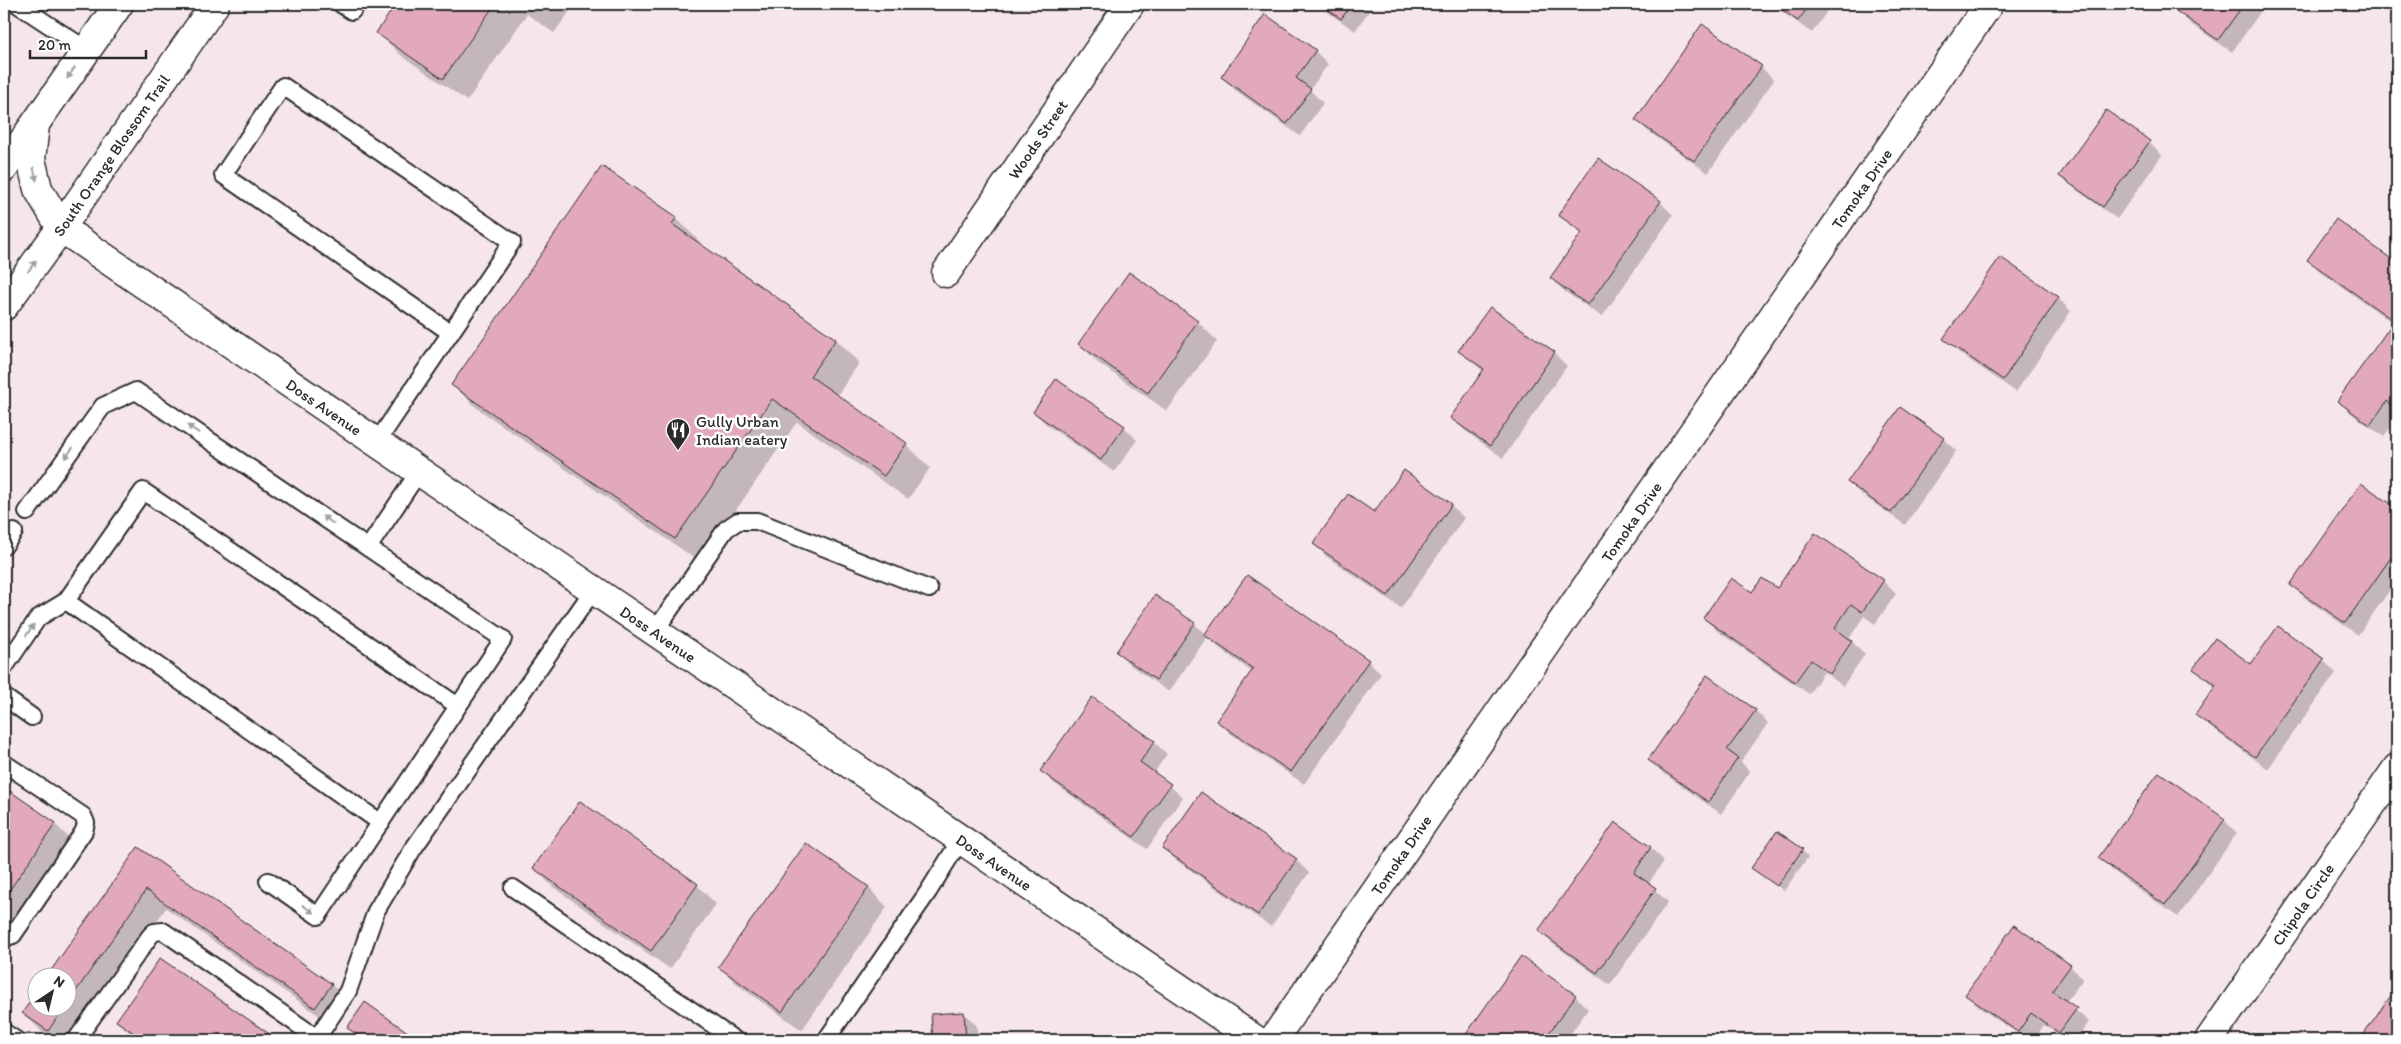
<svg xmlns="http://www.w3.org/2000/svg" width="2401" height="1044" viewBox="0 0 2401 1044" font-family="Itim,sans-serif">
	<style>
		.shadow { fill: #0003 }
		.building { fill: #e1a9bb; stroke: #2b2b2b }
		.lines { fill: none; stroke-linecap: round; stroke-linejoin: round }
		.lane-casing { stroke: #2b2b2b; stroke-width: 20 }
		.street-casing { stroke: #2b2b2b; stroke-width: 31 }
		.primary-casing { stroke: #2b2b2b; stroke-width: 31 }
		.lane { stroke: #fff; stroke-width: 16 }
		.street { stroke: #fff; stroke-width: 28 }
		.primary { stroke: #fff; stroke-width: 28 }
		.oneway { fill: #a0a0a0 }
		.labels { text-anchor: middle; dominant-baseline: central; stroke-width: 5; stroke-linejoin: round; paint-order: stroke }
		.street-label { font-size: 16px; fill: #2b2b2b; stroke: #fff }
		.poi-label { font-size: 16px; fill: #2b2b2b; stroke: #fff; text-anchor: start }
	</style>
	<rect width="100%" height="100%" fill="#f6e5eb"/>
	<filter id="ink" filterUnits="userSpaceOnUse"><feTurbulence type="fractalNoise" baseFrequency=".02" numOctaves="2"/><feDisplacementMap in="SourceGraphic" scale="10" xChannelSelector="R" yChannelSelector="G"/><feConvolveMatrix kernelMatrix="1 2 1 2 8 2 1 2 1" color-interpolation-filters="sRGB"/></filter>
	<g filter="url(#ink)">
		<path class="shadow" d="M398,4H575L554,33L527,14L467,101L402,56L378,33Z
			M1316,4H1374L1355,31Z
			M1771,4H1832L1812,33Z
			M2183,4H2266L2232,52L2191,24L2178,11Z
			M1315,51L1328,64L1310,90L1323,103L1300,136L1235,90L1222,77Z
			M1761,67L1774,80L1708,173L1649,132L1636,119Z
			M2149,142L2162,155L2117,219L2074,188L2061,176Z
			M1660,202L1673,215L1602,317L1564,291L1551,278L1582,234L1560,215Z
			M676,218L700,242L698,244L836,339L859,363L837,396L906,444L930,468L908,499L797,422L700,562L477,408L453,385Z
			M2336,221L2397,264V418L2384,437L2352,414L2339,401L2393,323L2322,273L2309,260Z
			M1129,274L1198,322L1217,341L1167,411L1098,363L1080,344Z
			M2058,298L2071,311L2016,392L1958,352L1945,339Z
			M1490,308L1554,353L1567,366L1503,458L1464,430L1451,417L1483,371L1460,351Z
			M1034,412L1124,427L1137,440L1114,472L1047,425Z
			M1943,438L1956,451L1905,525L1862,495L1849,482Z
			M1404,472L1451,505L1464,518L1401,608L1327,557L1314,544L1374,514Z
			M2362,485L2397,510V580L2358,635L2305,598L2292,585Z
			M1816,535L1883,581L1896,594L1875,624L1864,616L1849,639L1865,654L1843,686L1824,672L1809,694L1717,631L1704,618L1752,594L1777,590Z
			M1155,597L1195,624L1206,635L1368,661L1381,674L1304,784L1231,734L1218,721L1252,672L1219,648L1207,637L1169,692L1130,665L1118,652Z
			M2323,660L2336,673L2268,769L2210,727L2197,715L2215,688L2195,669Z
			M1755,710L1768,723L1741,762L1750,772L1721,814L1662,772L1649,759Z
			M1154,742L1167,754L1154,773L1183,797L1147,849L1055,784L1042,771Z
			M4,788L55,824L79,848L4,936Z
			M2224,820L2237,833L2178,917L2113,871L2100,858Z
			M1615,824L1651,848L1664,861L1648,884L1668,902L1610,985L1553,944L1540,931Z
			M806,844L869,888L887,907L802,1030L739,986L720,967Z
			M1163,848L1296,860L1309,873L1271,927L1176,860Z
			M138,849L332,985L351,1003L334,1026L166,908L73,1040H55L42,1032L23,1013L38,1006H68V976H49Z
			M1802,850L1808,857L1784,891L1753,867Z
			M534,868L697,885L716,904L670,969L553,887Z
			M1521,958L1575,996L1588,1009L1566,1040H1464Z
			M160,960L275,1040H137L118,1021Z
			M2070,966L2083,979L2066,1002L2089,1022L2076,1040H2066L2044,1025L2034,1040H2027L1980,1008L1967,995Z
			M2397,989V1040H2366L2364,1037Z
			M365,1004L417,1040H361L349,1028Z
			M964,1013L977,1026L978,1040H935L933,1015Z"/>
		<path class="building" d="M396,4H495L443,79L376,33Z
			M521,4H535L530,10Z
			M1320,4H1352L1341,19Z
			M1774,4H1810L1798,21Z
			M2181,4H2244L2218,40L2176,11Z
			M1265,14L1316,50L1296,78L1311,89L1287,124L1221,77Z
			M1702,24L1762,66L1694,161L1635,120Z
			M2106,110L2150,141L2103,207L2059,176Z
			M1598,158L1661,201L1588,305L1550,278L1582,232L1558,215Z
			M602,166L677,217L672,224L836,339L810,376L907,443L884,476L772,399L675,539L451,385Z
			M2336,219L2397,263V409L2387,401L2370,425L2337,401L2394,321L2307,260Z
			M2000,257L2059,297L2003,380L1943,339Z
			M1129,272L1198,321L1148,393L1078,344Z
			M1490,307L1555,352L1490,446L1450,418L1484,369L1458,351Z
			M1056,379L1125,426L1101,460L1033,412Z
			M1900,407L1944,438L1891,513L1847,482Z
			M1404,470L1452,504L1388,596L1313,544L1348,494L1374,512Z
			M2361,483L2397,508V549L2345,623L2290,585Z
			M1815,533L1884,580L1862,612L1851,604L1835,628L1852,641L1830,674L1811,660L1795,682L1703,618L1731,578L1752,592L1762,578L1777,588Z
			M1247,575L1369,660L1291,772L1216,721L1253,669L1204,635Z
			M1155,595L1195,623L1156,680L1116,652Z
			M2278,626L2324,659L2255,757L2195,715L2216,685L2193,669L2215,638L2251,664Z
			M1707,675L1756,710L1727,750L1738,758L1708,802L1648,760Z
			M1092,697L1155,741L1140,762L1171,784L1134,837L1040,771Z
			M2159,772L2225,819L2165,905L2098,858Z
			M4,787L56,823L4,898Z
			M1201,792L1297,859L1258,915L1162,848Z
			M580,801L698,884L651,951L533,868Z
			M1615,822L1651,847L1634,873L1656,888L1597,973L1538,931Z
			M1777,831L1803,849L1777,886L1751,868Z
			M806,843L869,887L782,1012L718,967Z
			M138,847L332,984L315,1008L146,890L68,1003V976H47Z
			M2014,925L2071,965L2052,991L2077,1008L2059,1033L2031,1013L2018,1032L1965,995Z
			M1521,956L1576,995L1544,1040H1462Z
			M160,958L278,1040H144L116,1021Z
			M2397,987V1040H2366L2362,1037Z
			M38,990V1006H65L48,1031L22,1013Z
			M365,1002L419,1040H365L347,1028Z
			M964,1012L966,1040H933L931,1014Z
			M1059,1034L1085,1040H1058Z"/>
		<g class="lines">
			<g class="lane-casing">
				<path id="lane" d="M17,4L87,50
					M341,4L352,11L357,4
					M377,442L512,242L283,86L223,175L451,333
					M27,512L103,406L136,391L503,639L318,916L268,881
					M4,546L14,532
					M368,548L420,470
					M655,631L726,529L738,521H757L929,589
					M4,668L38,618L66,601
					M4,697L32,717
					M4,763L83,816L86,823L84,831L13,935L4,938
					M381,823L66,601L143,491L458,706
					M513,888L735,1040
					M4,1032L16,1040
					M317,1038L348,991L376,911L413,849L594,589
					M76,1040L150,936L154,932L163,931L320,1040
					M826,1040L928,892L961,839"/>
			</g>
			<g class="street-casing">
				<g id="street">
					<path id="s1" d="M61,228L1256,1040"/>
					<path id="s2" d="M946,273L1130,4"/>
					<path id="s3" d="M1273,1040L1989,4"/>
					<path id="s4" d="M2209,1040L2397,768"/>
				</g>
			</g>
			<g class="primary-casing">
				<g id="primary">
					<path d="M35,125L31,159L38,189L61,228"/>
					<path d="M4,168L119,4"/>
					<path id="s5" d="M4,306L61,228L215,4"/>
				</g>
			</g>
			<use href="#lane" class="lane"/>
			<use href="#street" class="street"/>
			<use href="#primary" class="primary"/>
		</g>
		<defs><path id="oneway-solid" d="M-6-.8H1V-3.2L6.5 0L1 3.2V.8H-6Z" transform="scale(1.25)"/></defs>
		<g class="oneway">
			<use href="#oneway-solid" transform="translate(71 73) rotate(125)"/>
			<use href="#oneway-solid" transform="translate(35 174) rotate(77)"/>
			<use href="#oneway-solid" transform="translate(32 266) rotate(-54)"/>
			<use href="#oneway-solid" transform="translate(193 429) rotate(-146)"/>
			<use href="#oneway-solid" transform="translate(69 453) rotate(126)"/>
			<use href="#oneway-solid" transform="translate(328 520) rotate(-145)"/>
			<use href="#oneway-solid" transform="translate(30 630) rotate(-55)"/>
			<use href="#oneway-solid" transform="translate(308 909) rotate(35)"/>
		</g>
	</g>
	<defs>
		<g id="restaurant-pin" transform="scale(1.25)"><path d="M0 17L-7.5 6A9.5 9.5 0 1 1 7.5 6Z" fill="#2b2b2b" stroke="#fff"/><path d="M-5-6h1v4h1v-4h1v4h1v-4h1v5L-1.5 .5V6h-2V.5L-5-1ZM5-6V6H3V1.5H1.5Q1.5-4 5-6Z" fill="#fff"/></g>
	</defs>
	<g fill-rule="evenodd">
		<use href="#restaurant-pin" x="678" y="430"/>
	</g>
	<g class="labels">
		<g class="street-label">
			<text stroke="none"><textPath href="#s2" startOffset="162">Woods Street</textPath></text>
			<text stroke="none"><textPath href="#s5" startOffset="185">South Orange Blossom Trail</textPath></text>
			<text stroke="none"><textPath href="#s3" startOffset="1035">Tomoka Drive</textPath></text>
			<text stroke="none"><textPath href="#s1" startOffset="318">Doss Avenue</textPath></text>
			<text stroke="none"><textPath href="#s3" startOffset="630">Tomoka Drive</textPath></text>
			<text stroke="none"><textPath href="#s1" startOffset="722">Doss Avenue</textPath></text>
			<text stroke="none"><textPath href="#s3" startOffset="225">Tomoka Drive</textPath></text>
			<text stroke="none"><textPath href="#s1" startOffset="1128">Doss Avenue</textPath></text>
			<text stroke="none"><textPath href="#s4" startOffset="165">Chipola Circle</textPath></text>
		</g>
		<g class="poi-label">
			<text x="696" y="421">Gully Urban<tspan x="696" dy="18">Indian eatery</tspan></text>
		</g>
	</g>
	<rect width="2401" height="1044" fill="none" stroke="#fff" stroke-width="20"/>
	<rect x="10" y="10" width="2381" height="1024" fill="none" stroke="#2b2b2b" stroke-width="2" filter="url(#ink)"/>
	<g transform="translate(52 992) rotate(35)"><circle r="24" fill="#ffffff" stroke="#aaaaaa"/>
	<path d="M0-4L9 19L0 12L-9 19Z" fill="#2b2b2b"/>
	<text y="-8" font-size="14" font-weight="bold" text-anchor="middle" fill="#2b2b2b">N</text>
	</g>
	<path d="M30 50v8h116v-8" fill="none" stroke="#2b2b2b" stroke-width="2.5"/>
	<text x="38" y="50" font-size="15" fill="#2b2b2b" stroke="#ffffff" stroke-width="4" paint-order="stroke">20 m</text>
</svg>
